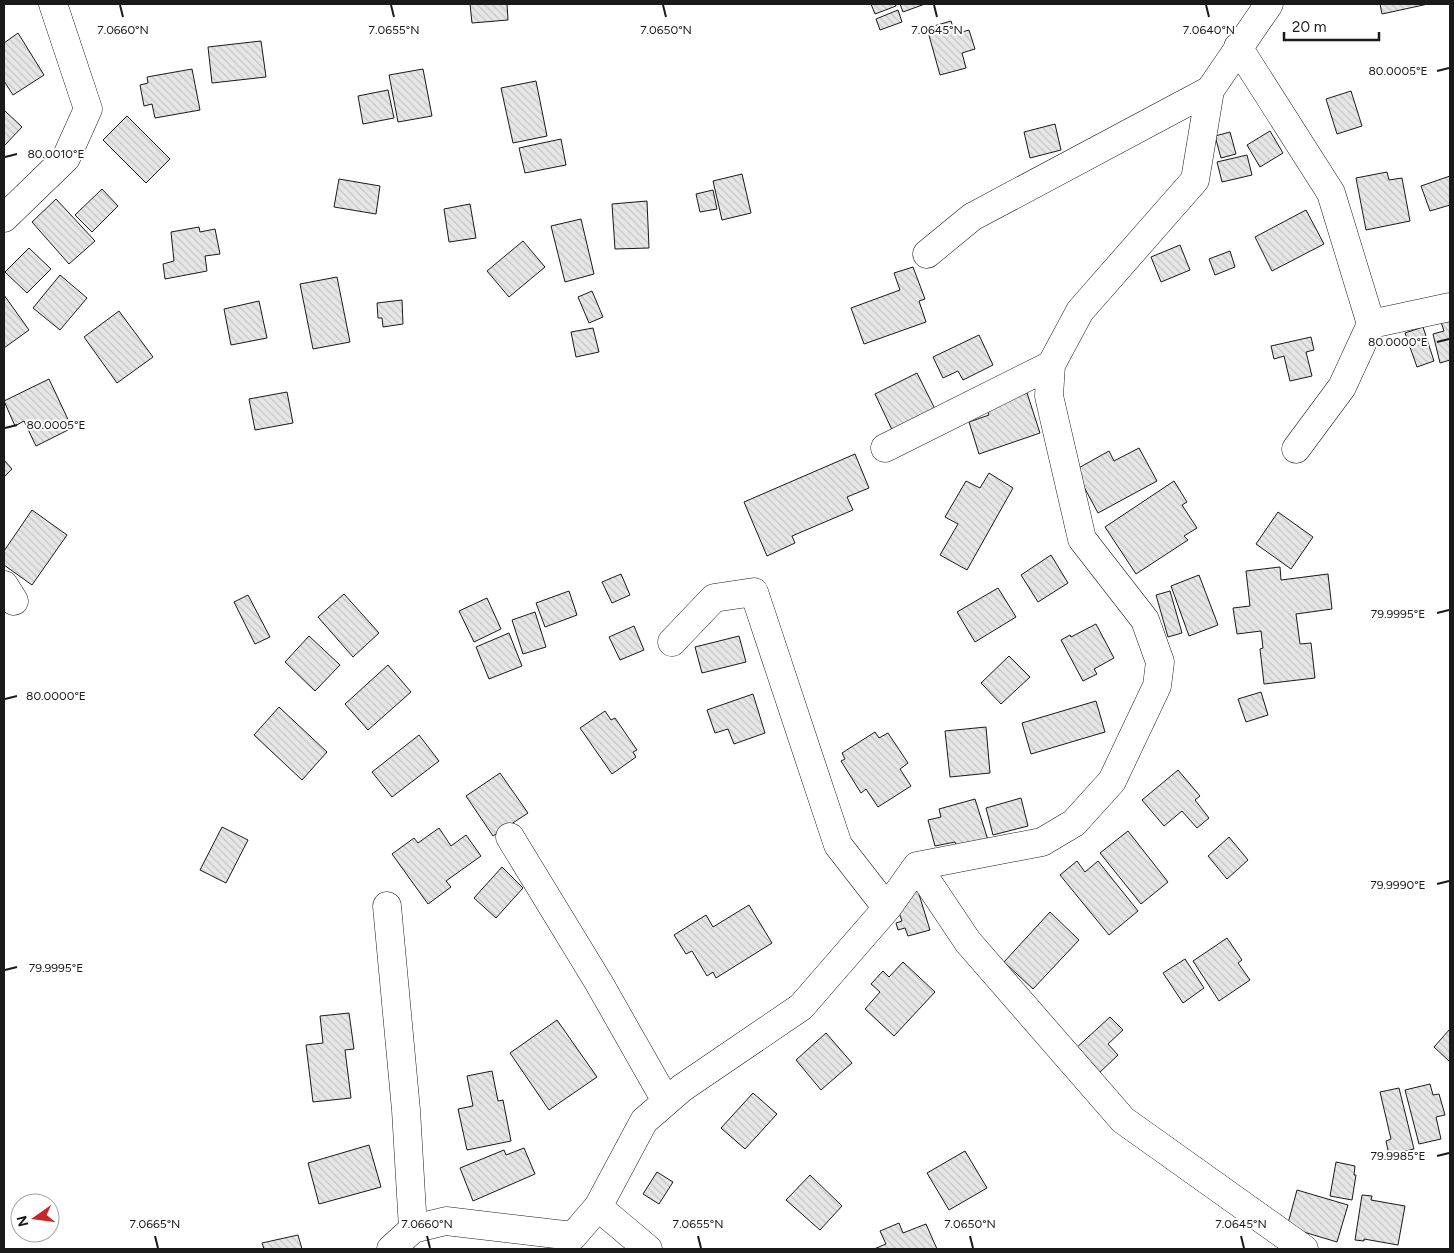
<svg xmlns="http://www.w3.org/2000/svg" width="1454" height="1253" viewBox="0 0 1454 1253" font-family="Figtree,sans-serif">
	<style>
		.building { fill: url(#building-back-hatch); stroke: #1a1a1a }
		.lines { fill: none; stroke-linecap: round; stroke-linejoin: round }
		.minor-casing { stroke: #1a1a1a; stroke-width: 29 }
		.minor { stroke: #fff; stroke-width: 28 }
		.ticks { fill: none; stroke: #1a1a1a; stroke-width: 2 }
		.ticks-label { font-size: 12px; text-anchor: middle; fill: #1a1a1a; stroke: #fff; stroke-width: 4; stroke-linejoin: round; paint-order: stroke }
	</style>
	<defs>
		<pattern id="building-back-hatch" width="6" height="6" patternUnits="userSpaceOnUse" patternTransform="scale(1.25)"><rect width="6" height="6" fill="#e6e6e6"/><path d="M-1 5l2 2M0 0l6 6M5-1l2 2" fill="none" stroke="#c5c5c5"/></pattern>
	</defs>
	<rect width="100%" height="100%" fill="#fff"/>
	<path class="building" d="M470,4H507L508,20L472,23Z
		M871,4H895L896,6L875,14Z
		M900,4H925L903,12Z
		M1380,4H1428L1382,14Z
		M898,10L902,22L880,30L876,19Z
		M951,21L955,34L969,30L975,49L962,53L966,68L940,75L927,28Z
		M18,33L44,75L13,95L4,81V43Z
		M261,41L266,77L212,83L208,47Z
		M192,69L200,110L155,118L152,104L144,106L140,85L148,83L147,77Z
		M423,69L432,116L398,122L389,75Z
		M536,81L547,136L513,143L501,88Z
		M388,90L394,118L363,124L358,96Z
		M1351,91L1362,126L1337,134L1326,99Z
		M4,110L22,127L4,146Z
		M127,116L170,159L146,183L103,140Z
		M1055,124L1061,150L1030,158L1024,132Z
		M1270,131L1283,153L1260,167L1247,145Z
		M1230,132L1236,154L1221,158L1215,136Z
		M561,139L566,165L525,173L519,148Z
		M1247,155L1252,175L1222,182L1217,162Z
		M1387,172L1389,180L1402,178L1410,221L1366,230L1356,178Z
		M742,174L751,213L722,220L713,181Z
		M1450,176V205L1430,211L1421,186Z
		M339,179L380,186L376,214L334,207Z
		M102,189L118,206L92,232L75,215Z
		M713,190L717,209L700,212L696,194Z
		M56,199L95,241L69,264L32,222Z
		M647,201L649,248L615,249L612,204Z
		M470,204L476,238L449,242L444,209Z
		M1306,210L1324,244L1272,271L1255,237Z
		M581,219L594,274L565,282L551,226Z
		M199,227L200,232L215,229L220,254L205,256L207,271L165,279L163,264L174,261L171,232Z
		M523,241L545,267L509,297L487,271Z
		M1180,245L1190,270L1161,282L1151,257Z
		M29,248L51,269L27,293L5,272Z
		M1230,251L1235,267L1215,275L1209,259Z
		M913,267L925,299L919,301L926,322L864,344L851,308L900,290L894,273Z
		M60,275L87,298L60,330L33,308Z
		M337,277L350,342L313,349L300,284Z
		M592,291L603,317L589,323L578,297Z
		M4,295L29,330L4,348Z
		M402,300L403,324L383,327L382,318H378L377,303Z
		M259,301L267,338L231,345L224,309Z
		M119,311L153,357L117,383L84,337Z
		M1450,319V360L1440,363L1433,334L1444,331L1441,322Z
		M1423,327L1434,361L1417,367L1405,333Z
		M593,328L599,352L576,357L571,332Z
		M979,335L993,365L963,380L958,371L943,378L933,357Z
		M1311,337L1314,350L1306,352L1312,376L1290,381L1284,356L1274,359L1271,346Z
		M917,373L937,413L894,434L875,394Z
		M49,379L72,428L36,446L24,421L15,426L4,401Z
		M287,392L293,423L255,430L249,399Z
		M1027,393L1040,433L979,454L969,422L989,415L986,407Z
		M1139,448L1157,481L1098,513L1075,470L1109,451L1114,461Z
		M855,454L869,488L847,497L853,510L792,536L795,543L767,556L744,502Z
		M4,460L12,469L4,477Z
		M989,473L1013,488L967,570L940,555L958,524L945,517L966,481L980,488Z
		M1174,481L1187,502L1182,505L1197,528L1184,536L1188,540L1136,574L1105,527Z
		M32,510L67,535L32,585L4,565V551Z
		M1278,512L1313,537L1291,569L1256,544Z
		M1051,555L1068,583L1038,602L1021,575Z
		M1280,567L1281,580L1328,574L1332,609L1296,614L1300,644L1311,643L1315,678L1264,684L1260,649L1263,648L1261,631L1237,634L1233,608L1250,606L1246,571Z
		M621,574L630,595L612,603L602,582Z
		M1199,575L1218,625L1189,636L1171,586Z
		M998,588L1016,617L975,642L957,612Z
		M569,591L577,615L545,627L536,603Z
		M1170,591L1182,633L1168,637L1156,595Z
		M344,594L379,633L353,657L318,617Z
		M248,595L270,637L255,644L234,602Z
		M487,598L501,629L474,642L459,611Z
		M535,612L546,647L523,654L512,620Z
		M1096,624L1114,658L1094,669L1097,674L1083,681L1061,640L1070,635L1071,637Z
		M634,626L644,650L620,660L609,637Z
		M509,633L522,666L489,679L476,647Z
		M309,636L340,665L315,691L285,662Z
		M739,636L746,662L702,673L695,647Z
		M1009,656L1030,677L1001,704L981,683Z
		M388,665L411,692L368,730L345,704Z
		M1261,692L1268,715L1246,722L1238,699Z
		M753,694L765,733L734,744L728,729L715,733L707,710Z
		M1096,701L1105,732L1031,754L1022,723Z
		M279,707L327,752L302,780L254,735Z
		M605,711L611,720L615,718L637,750L633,752L636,757L612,774L580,728Z
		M986,727L990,773L950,777L945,731Z
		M875,732L879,738L888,733L908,763L900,769L911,786L878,807L866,789L861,793L841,761L845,759L842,753Z
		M419,735L439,761L392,797L372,772Z
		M1178,770L1200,796L1195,800L1209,818L1197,828L1182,811L1164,826L1142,800Z
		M500,773L528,813L493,836L466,796Z
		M1021,798L1028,826L993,835L986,808Z
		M975,799L988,840L957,848L955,842L935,846L928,820L941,817L939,809Z
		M222,827L248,840L226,883L200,870Z
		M439,828L451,846L466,835L481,856L446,881L451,887L428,904L392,854L414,838L418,843Z
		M1128,831L1168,882L1141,904L1100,853Z
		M1229,837L1248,860L1227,879L1208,856Z
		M1077,861L1085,872L1098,861L1138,911L1109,935L1060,875Z
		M502,867L523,888L496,918L474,898Z
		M918,891L930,930L908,936L905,928L898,930L896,923L902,921L898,910L899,897Z
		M749,905L772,943L716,978L713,972L707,976L692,951L686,954L674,935L706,915L713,927Z
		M1050,912L1079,940L1033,989L1004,962Z
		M1227,938L1242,960L1238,963L1250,980L1219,1001L1193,961Z
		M1185,959L1204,988L1183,1003L1163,973Z
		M903,962L935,992L894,1036L865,1009L880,992L871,984L883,971L889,977Z
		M349,1013L354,1049L345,1050L351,1098L313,1102L306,1045L323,1043L320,1016Z
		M1110,1017L1123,1030L1108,1044L1118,1055L1098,1074L1075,1049Z
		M557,1020L597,1077L549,1110L510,1053Z
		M1450,1029V1062L1434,1047Z
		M826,1033L852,1063L821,1090L796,1060Z
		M492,1071L498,1101L503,1100L511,1141L467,1150L458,1109L473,1106L467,1076Z
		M1430,1084L1433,1095L1439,1094L1445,1115L1436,1117L1441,1139L1419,1144L1405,1090Z
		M1399,1088L1414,1149L1389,1155L1386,1141L1391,1139L1380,1092Z
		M753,1093L777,1114L745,1149L721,1128Z
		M369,1145L381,1187L319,1204L308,1163Z
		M524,1148L535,1174L473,1201L460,1168L504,1150L506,1155Z
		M965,1151L987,1188L949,1210L927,1173Z
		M1336,1162L1355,1166L1354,1175H1356L1352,1200L1330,1196Z
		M657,1172L673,1182L659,1204L643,1194Z
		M810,1175L842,1206L820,1230L786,1200Z
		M1297,1190L1348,1205L1337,1242L1287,1227Z
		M1362,1195L1372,1196L1371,1200L1405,1206L1398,1245L1364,1239V1241L1355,1240Z
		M899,1223L903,1233L926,1224L937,1249H874L886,1244L880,1231Z
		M298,1235L302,1249H264L262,1243Z"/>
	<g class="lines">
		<g class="minor-casing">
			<path id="minor" d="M1238,47L1331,193L1371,324L1342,387L1296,449
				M4,218L66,158L88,109L53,4
				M927,254L972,217L1210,90
				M1371,324L1450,307
				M885,448L1051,365
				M4,585L14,601
				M672,642L714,598L754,592L838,845L887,908
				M510,837L599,983L666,1101
				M917,866L968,942L1123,1120L1304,1249
				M387,906L406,1110L413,1229
				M598,1207L648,1249
				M391,1249L413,1229L446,1221L573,1236L598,1207L644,1121L682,1088L801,1007L887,908L917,866L1042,842L1074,823L1112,781L1157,686L1160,662L1145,620L1082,539L1049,396L1051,365L1080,311L1195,180L1210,90L1269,4"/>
		</g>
		<use href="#minor" class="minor"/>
	</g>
	<path class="ticks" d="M120,5L123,17M391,5L394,17M663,5L666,17M934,5L937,17M1206,5L1209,17M1437,71L1449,68M5,157L17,154M1437,342L1449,339M5,428L17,425M1437,613L1449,610M5,699L17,696M1437,884L1449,881M5,970L17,967M1437,1156L1449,1153M155,1236L158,1248M427,1236L430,1248M698,1236L701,1248M970,1236L973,1248M1241,1236L1244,1248"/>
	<g class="ticks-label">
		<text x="123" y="34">7.0660°N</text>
		<text x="394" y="34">7.0655°N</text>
		<text x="666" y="34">7.0650°N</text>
		<text x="937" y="34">7.0645°N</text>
		<text x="1209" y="34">7.0640°N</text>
		<text x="1398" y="75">80.0005°E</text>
		<text x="56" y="158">80.0010°E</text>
		<text x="1398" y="346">80.0000°E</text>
		<text x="56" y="429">80.0005°E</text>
		<text x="1398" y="618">79.9995°E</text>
		<text x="56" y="700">80.0000°E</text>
		<text x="1398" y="889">79.9990°E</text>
		<text x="56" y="972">79.9995°E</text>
		<text x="1398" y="1160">79.9985°E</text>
		<text x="155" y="1228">7.0665°N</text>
		<text x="427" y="1228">7.0660°N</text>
		<text x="698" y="1228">7.0655°N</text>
		<text x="970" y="1228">7.0650°N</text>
		<text x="1241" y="1228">7.0645°N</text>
	</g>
	<rect width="1454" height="1253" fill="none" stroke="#1a1a1a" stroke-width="10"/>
	<g transform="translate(35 1218) rotate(256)"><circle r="24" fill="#ffffff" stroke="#a3a3a3"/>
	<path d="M0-4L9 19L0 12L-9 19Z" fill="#c62828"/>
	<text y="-8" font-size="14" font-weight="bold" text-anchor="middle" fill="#1a1a1a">N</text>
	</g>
	<path d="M1284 32v8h95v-8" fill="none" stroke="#1a1a1a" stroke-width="2.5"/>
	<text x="1292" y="32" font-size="15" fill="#1a1a1a" stroke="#ffffff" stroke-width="4" paint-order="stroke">20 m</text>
</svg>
